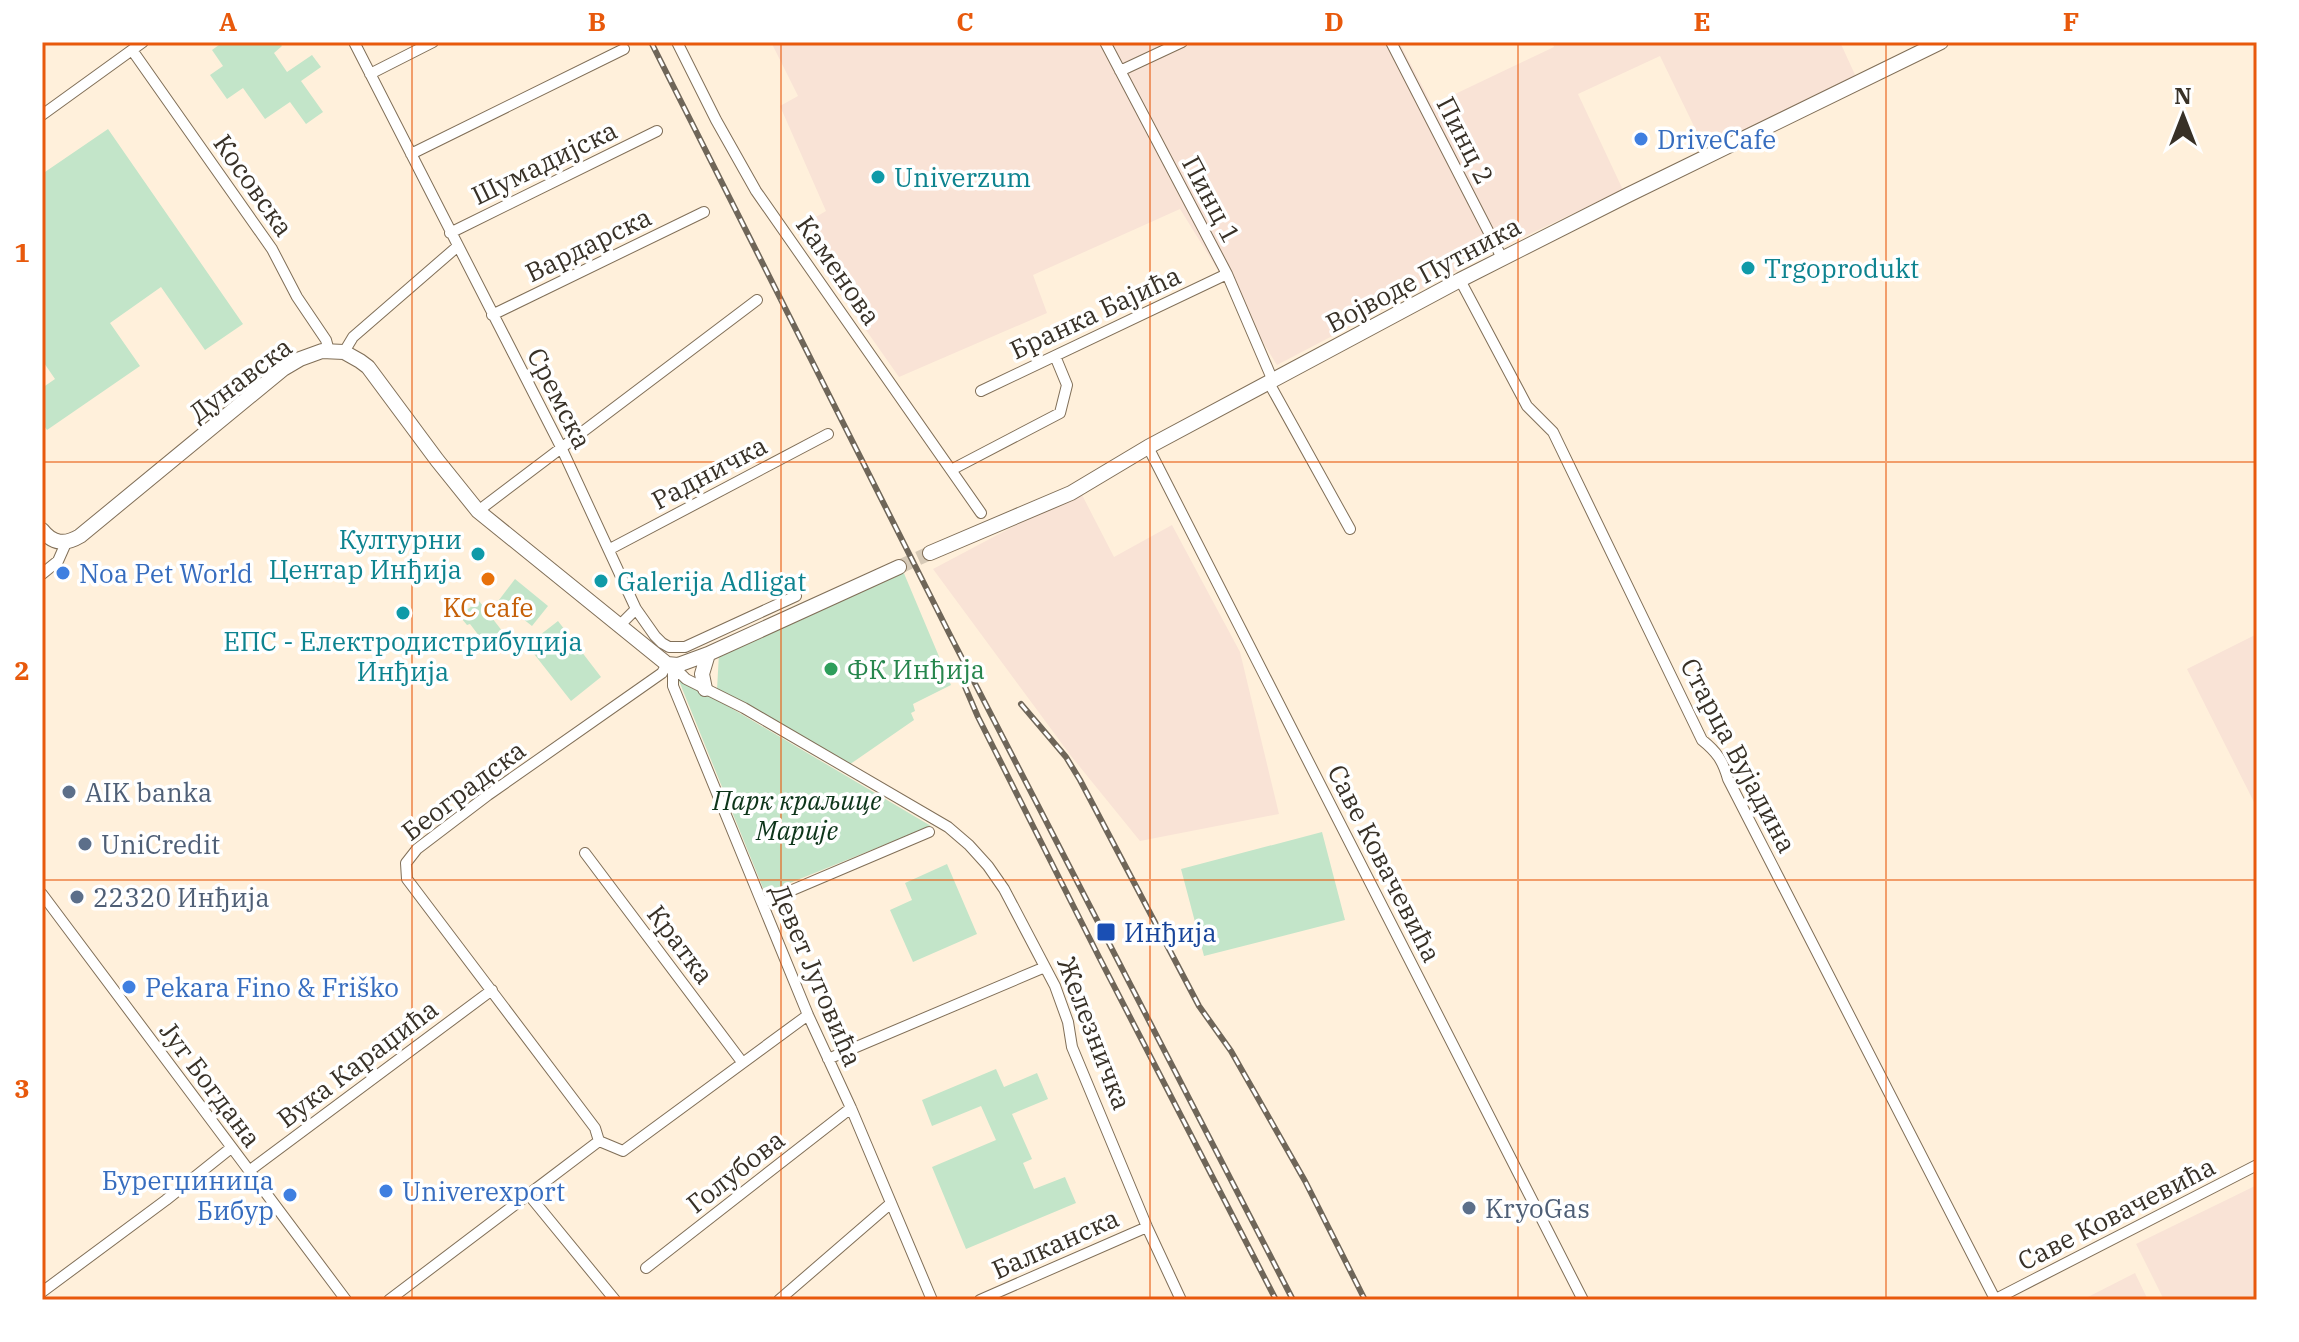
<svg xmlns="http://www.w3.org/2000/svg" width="2299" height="1342" viewBox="0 0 2299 1342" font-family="'IBM Plex Serif',serif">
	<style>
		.industrial { fill: #f9e3d6 }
		.green { fill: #c3e5c9 }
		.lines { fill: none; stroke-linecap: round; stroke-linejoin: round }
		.major-tunnel { stroke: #d7cab7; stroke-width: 14; stroke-dasharray: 14 7; stroke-linecap: butt }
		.minor-casing { stroke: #806f58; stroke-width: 12 }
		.major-casing { stroke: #806f58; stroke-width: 16 }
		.minor { stroke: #fff; stroke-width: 10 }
		.major { stroke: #fff; stroke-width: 14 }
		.rail-casing { stroke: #6f6659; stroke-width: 6 }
		.rail { stroke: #fff; stroke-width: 3; stroke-dasharray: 9; stroke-linecap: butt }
		.grid { fill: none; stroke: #e8590c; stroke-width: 2; stroke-opacity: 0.55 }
		.shop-dot { fill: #3f7fe0; stroke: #fff; stroke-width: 3 }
		.culture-dot { fill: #0f9aa8; stroke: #fff; stroke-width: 3 }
		.food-dot { fill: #e8710a; stroke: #fff; stroke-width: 3 }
		.leisure-dot { fill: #2e9e5b; stroke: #fff; stroke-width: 3 }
		.service-dot { fill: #5c6f8a; stroke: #fff; stroke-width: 3 }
		.transit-dot { fill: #1a4fb4; stroke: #fff; stroke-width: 3 }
		.labels { text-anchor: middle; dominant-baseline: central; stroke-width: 7; stroke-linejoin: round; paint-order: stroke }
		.shop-label { font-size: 26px; fill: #366cbe; stroke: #fff; text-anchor: start }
		.street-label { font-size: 26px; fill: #383127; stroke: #fff }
		.culture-label { font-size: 26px; fill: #0d838f; stroke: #fff; text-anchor: start }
		.food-label { font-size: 26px; fill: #c56008; stroke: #fff }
		.leisure-label { font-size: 26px; fill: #27864d; stroke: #fff; text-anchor: start }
		.service-label { font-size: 26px; fill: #4e5e75; stroke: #fff; text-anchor: start }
		.park-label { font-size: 26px; font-style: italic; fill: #0d351a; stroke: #fff }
		.transit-label { font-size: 26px; fill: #164399; stroke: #fff; text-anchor: start }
		.neatline { fill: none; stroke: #e8590c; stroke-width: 3 }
		.grid-label { font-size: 26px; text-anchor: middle; font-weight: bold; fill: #e8590c }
	</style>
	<rect width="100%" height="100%" fill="#fff0db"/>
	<path class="industrial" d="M771,42H1399L1432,105L1554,47L1552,42H1840L1857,79L1706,151L1660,56L1578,94L1623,190L1502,247L1277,365L1180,209L1033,275L1047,313L899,377L795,229L826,211L780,106L798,96Z
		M1080,491L1114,557L1172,525L1240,652L1279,814L1140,841L1071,756L933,569Z
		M2257,634V808L2187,669Z
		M2257,1185V1300H2164L2136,1244Z
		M2135,1273L2148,1300H2082Z"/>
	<path class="green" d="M223,42H279L282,46L274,53L287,72L312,55L321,67L301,81L323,112L306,124L290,102L265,119L243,88L227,99L210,75L223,66L212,50Z
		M108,129L243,324L205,350L161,287L110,323L140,366L47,430L42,423V388L55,379L42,360V174Z
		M903,571L951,685L913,704L915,711L911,713L914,720L846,767L717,690L719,653Z
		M515,579L548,606L532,626L499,600Z
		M479,601L506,636L489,649L470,624L467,625L457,613L465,606L468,609Z
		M558,621L601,677L571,701L527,645Z
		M677,676L931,826L765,893Z
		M1322,832L1345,920L1204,956L1181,869Z
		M947,864L977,934L913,962L890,910L912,900L905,883Z
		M996,1069L1004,1087L1037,1073L1048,1099L1012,1114L1032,1159L1023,1163L1034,1189L1065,1177L1076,1203L966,1249L932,1167L996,1140L981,1106L932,1126L922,1100Z"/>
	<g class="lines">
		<path class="major-tunnel" d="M899,567L930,553"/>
		<g class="minor-casing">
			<path id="minor" d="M354,42L561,447L636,609L655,636L662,643L669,647H685L796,596
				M677,42L716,120L756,191L981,513
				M1105,42L1227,274L1273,381
				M1391,42L1502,258
				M132,50L272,249L297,297L326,340L329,351
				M1120,71L1182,42
				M370,74L433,42
				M42,115L143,42
				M411,154L624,49
				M450,233L657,131
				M1460,280L1527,406L1553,432L1702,740C1717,752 1723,761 1728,779L1995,1299
				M492,315L704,212
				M344,352L353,337L458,246
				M1269,383L1350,529
				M981,391L1227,274
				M1148,447L1583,1300
				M951,470L1060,413L1067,385L1055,356
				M478,511L757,300
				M610,549L828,434
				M42,574L58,561L66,543
				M619,626L636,609
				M673,665V686L808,1015L851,1108L932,1300
				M678,665L680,673L686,679L744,708L948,827L969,845L988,866L1004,889L1055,986L1068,1022L1072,1047L1147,1227L1181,1300
				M585,853L742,1062
				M42,894L346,1300
				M762,903L929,832
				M828,1059L1045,967
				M599,1141L595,1128L407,879L406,863L417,849L488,795L662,673L667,664
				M599,1141L623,1151L808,1015
				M249,1171L492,990
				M529,1195L615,1300
				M646,1268L851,1108
				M42,1292L166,1200L231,1148
				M389,1300L599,1141
				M779,1300L890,1204
				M980,1300L1147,1227
				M1994,1300L2257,1165"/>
		</g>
		<g class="major-casing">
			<path id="major" d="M42,530C53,544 65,545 80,536L283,369L300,359L322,351L344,352L360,361L368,367L437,460L478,511L667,664L678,665L708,654L899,567
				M930,553L1071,493L1148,447L1460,280L1628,195L1941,42
				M705,689L702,674L708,654"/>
		</g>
		<use href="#minor" class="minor"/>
		<use href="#major" class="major"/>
		<g class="rail-casing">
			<path id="rail" d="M651,42L950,635L1293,1300
				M957,668L978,717L1099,957L1276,1300
				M1021,704L1066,757L1080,780L1199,1006L1231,1051L1305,1181L1365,1300"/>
		</g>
		<use href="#rail" class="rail"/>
	</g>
	<path class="grid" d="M412,42V1300M781,42V1300M1150,42V1300M1518,42V1300M1886,42V1300M42,462H2257M42,880H2257"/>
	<g class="shop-dot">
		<circle cx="1641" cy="139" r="8"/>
		<circle cx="63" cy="573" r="8"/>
		<circle cx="129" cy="987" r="8"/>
		<circle cx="386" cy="1191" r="8"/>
		<circle cx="290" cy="1195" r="8"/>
	</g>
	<g class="culture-dot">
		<circle cx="878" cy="177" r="8"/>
		<circle cx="1748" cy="268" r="8"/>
		<circle cx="478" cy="554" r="8"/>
		<circle cx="601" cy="581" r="8"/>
		<circle cx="403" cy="613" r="8"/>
	</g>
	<circle class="food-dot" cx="488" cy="579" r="8"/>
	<circle class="leisure-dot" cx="831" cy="669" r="8"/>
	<g class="service-dot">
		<circle cx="69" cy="792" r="8"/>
		<circle cx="85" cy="844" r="8"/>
		<circle cx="77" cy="897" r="8"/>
		<circle cx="1469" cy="1208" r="8"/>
	</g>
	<rect class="transit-dot" x="1096" y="922" width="20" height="20" rx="4"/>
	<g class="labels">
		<g class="shop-label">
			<text x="1657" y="139">DriveCafe</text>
			<text x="79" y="573">Noa Pet World</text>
			<text x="145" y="987">Pekara Fino &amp; Friško</text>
			<text x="274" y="1180" text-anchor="end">Бурегџиница<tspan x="274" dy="30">Бибур</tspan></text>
			<text x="402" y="1191">Univerexport</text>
		</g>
		<g class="street-label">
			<text transform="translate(1466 140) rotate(63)">Пинц 2</text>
			<text transform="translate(544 162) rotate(-26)">Шумадијска</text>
			<text transform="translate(254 185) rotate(55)">Косовска</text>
			<text transform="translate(1212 199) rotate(62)">Пинц 1</text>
			<text transform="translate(588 244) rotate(-26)">Вардарска</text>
			<text transform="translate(839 270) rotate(55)">Каменова</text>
			<text transform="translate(1423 274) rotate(-28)">Војводе Путника</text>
			<text transform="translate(1095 312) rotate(-25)">Бранка Бајића</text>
			<text transform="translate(240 379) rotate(-37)">Дунавска</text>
			<text transform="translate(560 398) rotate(63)">Сремска</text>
			<text transform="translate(709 472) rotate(-28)">Радничка</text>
			<text transform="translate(1739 755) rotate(62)">Старца Вујадина</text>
			<text transform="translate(463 790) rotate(-37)">Београдска</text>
			<text transform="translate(1385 863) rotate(63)">Саве Ковачевића</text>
			<text transform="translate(681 944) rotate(53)">Кратка</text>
			<text transform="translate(817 975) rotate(67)">Девет Југовића</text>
			<text transform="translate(1095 1033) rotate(69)">Железничка</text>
			<text transform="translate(357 1063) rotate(-37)">Вука Караџића</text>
			<text transform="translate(211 1084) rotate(53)">Југ Богдана</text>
			<text transform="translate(735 1171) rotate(-38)">Голубова</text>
			<text transform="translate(2116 1213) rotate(-27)">Саве Ковачевића</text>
			<text transform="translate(1055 1243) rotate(-24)">Балканска</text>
		</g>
		<g class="culture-label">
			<text x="894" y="177">Univerzum</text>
			<text x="1764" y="268">Trgoprodukt</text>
			<text x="462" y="539" text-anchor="end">Културни<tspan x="462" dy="30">Центар Инђија</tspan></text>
			<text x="617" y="581">Galerija Adligat</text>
			<text x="403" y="641" text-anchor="middle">ЕПС - Електродистрибуција<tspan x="403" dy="30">Инђија</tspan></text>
		</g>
		<g class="food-label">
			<text x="488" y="607">KC cafe</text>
		</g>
		<g class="leisure-label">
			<text x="847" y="669">ФК Инђија</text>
		</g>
		<g class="service-label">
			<text x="85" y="792">AIK banka</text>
			<text x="101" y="844">UniCredit</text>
			<text x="93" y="897">22320 Инђија</text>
			<text x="1485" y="1208">KryoGas</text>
		</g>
		<g class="park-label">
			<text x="797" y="800">Парк краљице<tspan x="797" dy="30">Марије</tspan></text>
		</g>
		<g class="transit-label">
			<text x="1124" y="932">Инђија</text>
		</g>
	</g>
	<rect width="2299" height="1342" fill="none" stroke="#ffffff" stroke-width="88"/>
	<g transform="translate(2183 116)" stroke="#ffffff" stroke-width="6" paint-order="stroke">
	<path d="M0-6L14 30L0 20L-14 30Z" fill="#383127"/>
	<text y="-12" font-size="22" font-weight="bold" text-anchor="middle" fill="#383127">N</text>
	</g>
	<rect x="44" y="44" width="2211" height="1254" class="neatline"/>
	<g class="grid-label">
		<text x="228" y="31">A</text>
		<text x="597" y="31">B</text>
		<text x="965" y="31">C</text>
		<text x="1334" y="31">D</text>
		<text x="1702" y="31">E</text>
		<text x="2071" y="31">F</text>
		<text x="22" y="262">1</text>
		<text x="22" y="680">2</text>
		<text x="22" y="1098">3</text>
	</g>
</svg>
